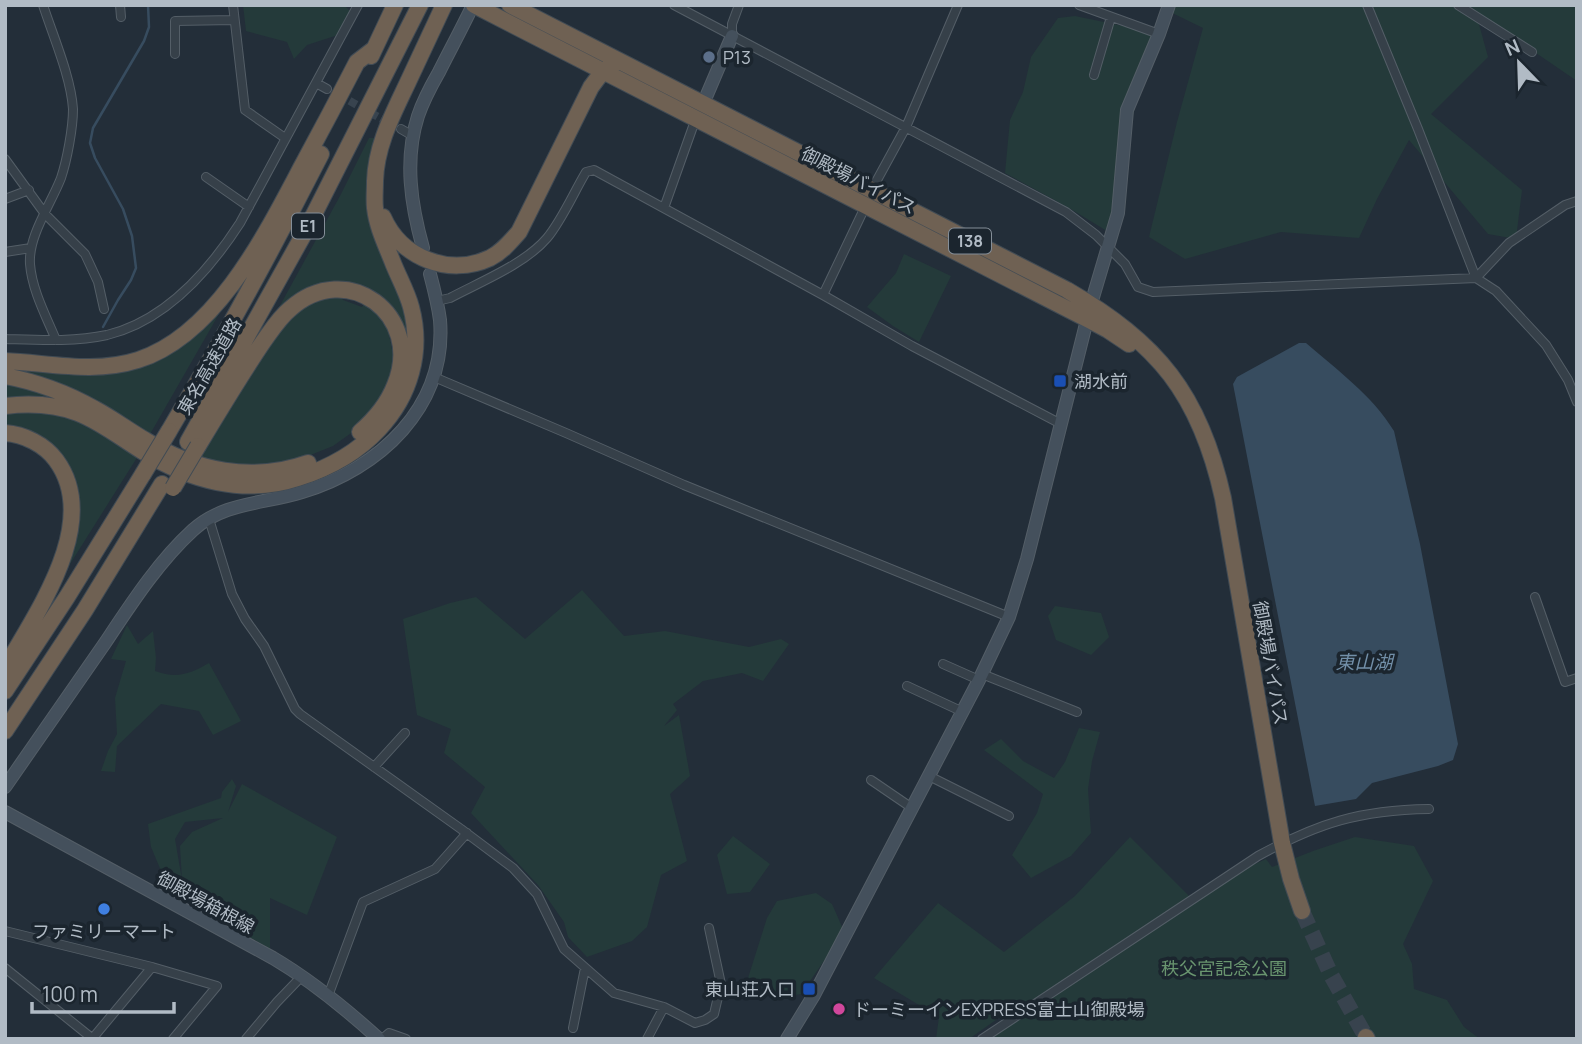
<svg xmlns="http://www.w3.org/2000/svg" width="1582" height="1044" viewBox="0 0 1582 1044" font-family="Manrope,'Noto Sans JP',sans-serif">
	<style>
		.green { fill: #243a3a; fill-rule: evenodd }
		.water { fill: #374c5f }
		.lines { fill: none; stroke-linecap: round; stroke-linejoin: round }
		.stream { stroke: #374c5f; stroke-width: 2.5 }
		.street-tunnel { stroke: #38434e; stroke-width: 8; stroke-dasharray: 8 4; stroke-linecap: butt }
		.highway-tunnel { stroke: #38434e; stroke-width: 16; stroke-dasharray: 16 8; stroke-linecap: butt }
		.street-casing { stroke: #545e67; stroke-width: 10 }
		.secondary-casing { stroke: #545e67; stroke-width: 14 }
		.highway-casing { stroke: #414b54; stroke-width: 18 }
		.street { stroke: #364049; stroke-width: 8 }
		.secondary { stroke: #44505c; stroke-width: 12 }
		.highway { stroke: #6f6153; stroke-width: 16 }
		.highway-bridge-casing { stroke: #414b54; stroke-width: 18; stroke-linecap: butt }
		.highway-bridge { stroke: #6f6153; stroke-width: 16 }
		.service-dot { fill: #5c6f8a; stroke: #1b252e; stroke-width: 2.5 }
		.transit-dot { fill: #1a4fb4; stroke: #1b252e; stroke-width: 2.5 }
		.shop-dot { fill: #3f7fe0; stroke: #1b252e; stroke-width: 2.5 }
		.hotel-dot { fill: #d1479c; stroke: #1b252e; stroke-width: 2.5 }
		.labels { text-anchor: middle; dominant-baseline: central; stroke-width: 7; stroke-linejoin: round; paint-order: stroke }
		.shield { fill: #1b252e; stroke: #848e98; stroke-width: 2 }
		.shield-label { font-size: 16px; font-weight: bold; fill: #b1bbc5 }
		.poi-label { font-size: 18px; fill: #b1bbc5; stroke: #1b252e; text-anchor: start }
		.street-label { font-size: 18px; fill: #b1bbc5; stroke: #1b252e }
		.park-label { font-size: 18px; fill: #69956f; stroke: #1b252e }
		.water-label { font-size: 19px; font-style: italic; fill: #728fa8; stroke: #1b252e }
	</style>
	<rect width="100%" height="100%" fill="#232e39"/>
	<path class="green" d="M243,5H344L350,11L338,35L307,45L294,59L287,42L246,31Z
		M1156,5H1455L1477,17L1488,57L1431,114L1522,190L1516,239L1488,234L1409,140L1377,199L1359,238L1281,232L1185,259L1149,237L1177,122L1203,28Z
		M1466,5H1577V81Z
		M1075,16L1152,32L1107,231L1069,208L1005,173L1010,120L1023,92L1031,57L1058,18Z
		M369,138H376L370,165L406,303L412,349L347,283L271,322L340,196Z
		M904,254L951,276L919,342L893,326L867,307L896,273Z
		M231,293L149,436C125,420 101,401 74,389C52,380 28,375 5,370V367L123,369Z
		M329,297H341L343,300L362,307L365,303L375,310L387,325L395,363L390,382L381,399L354,431L333,446L303,458L253,468L199,461L241,389L282,328L302,308L315,301Z
		M5,381L70,402L30,397L5,399Z
		M28,411C77,415 97,430 138,456L55,588L73,481L5,426V413Z
		M582,590L624,636L665,631L749,647L781,639L789,644L763,681L742,673L703,681L673,704L677,710L664,726L679,715L690,776L670,794L687,861L661,875L647,927L632,941L587,957L568,937L564,922L538,885L471,813L485,787L444,753L451,729L417,715L403,619L450,603L476,597L525,639Z
		M1055,606L1101,613L1109,637L1091,655L1056,640L1048,616Z
		M127,625L138,644L153,631L156,658L155,671C177,679 190,674 209,663L241,721L213,735L199,711L161,704L117,746L115,772L101,771L108,751L117,734L115,698L126,661L111,659Z
		M1079,728L1100,732L1092,761L1088,789L1091,833L1071,856L1031,878L1012,855L1037,813L1043,794L984,750L1001,739L1023,761L1054,778L1065,762Z
		M232,779L236,786L228,812L242,784L337,837L307,915L270,898V949L185,900L184,893L179,895L167,885L151,847L148,824L221,798L222,792ZM223,818L192,832L180,846L182,880L175,839L185,822Z
		M733,836L770,864L750,892L727,894L717,855Z
		M1130,837L1195,902L1240,871L1266,859L1272,867L1313,851L1355,837L1414,846L1433,881L1403,944L1412,964L1414,989L1447,1000L1464,1027L1480,1039H991L1030,1010L1000,1017L969,1039H936L939,1017L874,978L938,903L1004,952L1075,896Z
		M816,893L832,904L843,929L828,955L801,994L779,998L748,978L767,918L777,901Z"/>
	<path class="water" d="M1299,343H1306C1337,370 1372,395 1394,431L1420,544L1458,744L1453,760L1438,766L1372,783L1356,799L1315,806L1233,384L1237,377Z"/>
	<g class="lines">
		<path class="stream" d="M103,327L118,300L131,280L136,268L132,236L123,209L95,158L90,143L93,128L144,41L149,27L148,5"/>
		<path class="street-tunnel" d="M339,95L389,123"/>
		<path class="highway-tunnel" d="M1302,911L1331,975L1366,1037"/>
		<g class="street-casing">
			<path id="street" d="M43,5C53,36 71,77 73,109C73,128 67,160 61,178C51,204 28,236 30,264C32,290 46,316 56,340
				M120,5L121,17
				M233,5L245,110L285,138
				M674,5L1066,212L1096,235L1125,264L1138,287L1153,292L1476,278L1496,291L1546,345L1568,380L1577,402
				M1079,5L1159,34
				M1367,5L1418,129L1476,278
				M1458,5L1532,52
				M732,36V24L739,5
				M175,54V21L234,20
				M1094,75L1111,17
				M316,83L327,89
				M401,129L413,136
				M5,159L45,214L85,254L98,282L104,309
				M206,177L249,207
				M871,191L906,127L958,5
				M5,199L29,190
				M664,208L696,118
				M5,252L31,248
				M1476,278L1509,243L1565,205L1577,201
				M823,295L866,205
				M437,301L450,298C480,282 525,264 547,238C562,220 574,192 586,172L594,170L823,295L912,346L1061,424
				M5,339C39,340 74,342 107,335C165,321 209,271 240,223L358,5
				M434,377L566,433L684,485L1009,617
				M209,519L232,594L245,619L264,646L295,709L300,714L461,829L513,868L537,894L564,949L614,993L664,1007L695,1023L705,1020L714,1014L721,984L709,928
				M1535,597L1565,682L1577,678
				M943,664L979,680
				M982,674L1077,712
				M907,686L963,712
				M374,767L405,733
				M929,776L1009,816
				M871,780L912,808
				M5,931L152,967L217,986L173,1039
				M5,968L93,1039
				M328,996L363,902L435,869L467,833
				M573,1028L585,968
				M92,1039L152,967
				M246,1039L277,1002L302,976
				M382,1039L389,1033L406,1039
				M647,1039L664,1007
				M982,1039L1258,856C1318,823 1360,810 1429,809"/>
		</g>
		<g class="secondary-casing">
			<path id="secondary" d="M703,104L732,36
				M423,248C411,205 404,160 418,116C423,101 431,86 439,72C450,50 462,28 473,5
				M5,787C38,739 72,691 105,643C131,604 158,562 193,530C224,502 264,504 302,492C379,469 447,407 440,320C438,305 434,289 430,274
				M5,812L273,958C312,981 346,1009 379,1039
				M787,1039L814,995L979,680L1009,617L1027,559L1091,304L1118,213L1127,110L1159,34L1169,5"/>
		</g>
		<g class="highway-casing">
			<path id="highway" d="M474,5L1087,319L1108,330L1129,344
				M510,5L1067,290C1158,343 1200,394 1223,498L1282,843L1291,879L1302,911
				M371,56L395,5
				M383,217C401,258 449,277 490,258C502,252 510,242 519,232L591,87L603,71L612,66
				M5,361C50,363 94,374 138,360C216,335 266,234 302,166C321,131 339,97 357,62L374,49
				M5,376C37,382 67,393 95,409C112,418 128,430 145,440C195,471 252,483 308,463
				M5,406C30,403 54,404 78,413C101,422 121,438 142,451C189,480 244,496 298,478C329,468 357,453 379,429C410,396 423,352 411,307C407,292 399,278 393,263C386,245 377,227 375,208C374,200 375,190 375,181C376,145 393,114 408,82C420,56 432,31 444,5
				M169,431C223,340 273,248 321,154
				M5,433C24,434 45,445 56,460C102,522 36,613 5,668
				M188,442L305,232L420,5
				M198,446C219,411 240,376 263,342C271,331 279,318 290,309C347,258 424,315 395,385C388,403 375,419 360,432
				M5,691L67,597L143,474
				M5,731L85,610L162,484
				M1366,1037L1367,1039"/>
		</g>
		<use href="#street" class="street"/>
		<use href="#secondary" class="secondary"/>
		<use href="#highway" class="highway"/>
		<g class="highway-bridge-casing">
			<path id="highway-bridge" d="M143,474L169,431
				M173,488L198,446"/>
		</g>
		<use href="#highway-bridge" class="highway-bridge"/>
	</g>
	<circle class="service-dot" cx="709" cy="57" r="7"/>
	<g class="transit-dot">
		<rect x="1053" y="374" width="14" height="14" rx="3.5"/>
		<rect x="802" y="982" width="14" height="14" rx="3.5"/>
	</g>
	<circle class="shop-dot" cx="104" cy="909" r="7"/>
	<circle class="hotel-dot" cx="839" cy="1009" r="7"/>
	<g class="labels">
		<g class="shield">
			<rect x="292" y="213.5" width="32" height="25" rx="5"/>
			<rect x="949" y="228.5" width="42" height="25" rx="5"/>
		</g>
		<g class="shield-label">
			<text x="308" y="226">E1</text>
			<text x="970" y="241">138</text>
		</g>
		<g class="poi-label">
			<text x="723" y="57">P13</text>
			<text x="1074" y="381">湖水前</text>
			<text x="104" y="931" text-anchor="middle">ファミリーマート</text>
			<text x="795" y="989" text-anchor="end">東山荘入口</text>
			<text x="853" y="1009">ドーミーインEXPRESS富士山御殿場</text>
		</g>
		<g class="street-label">
			<text transform="translate(859 180) rotate(27)">御殿場バイパス</text>
			<text transform="translate(209 366) rotate(-60)">東名高速道路</text>
			<text transform="translate(1271 663) rotate(80)">御殿場バイパス</text>
			<text transform="translate(206 902) rotate(29)">御殿場箱根線</text>
		</g>
		<g class="park-label">
			<text x="1224" y="968">秩父宮記念公園</text>
		</g>
		<g class="water-label">
			<text x="1364" y="662">東山湖</text>
		</g>
	</g>
	<rect width="1582" height="1044" fill="none" stroke="#b1bbc5" stroke-width="14"/>
	<g transform="translate(1519 63) rotate(337)" stroke="#1b252e" stroke-width="5" paint-order="stroke">
	<path d="M0-5L12 26L0 18L-12 26Z" fill="#b1bbc5"/>
	<text y="-10" font-size="19" font-weight="bold" text-anchor="middle" fill="#b1bbc5">N</text>
	</g>
	<path d="M32 1002v10h142v-10" fill="none" stroke="#b1bbc5" stroke-width="3.5"/>
	<text x="42" y="1002" font-size="21" fill="#b1bbc5" stroke="#1b252e" stroke-width="5" paint-order="stroke">100 m</text>
</svg>
